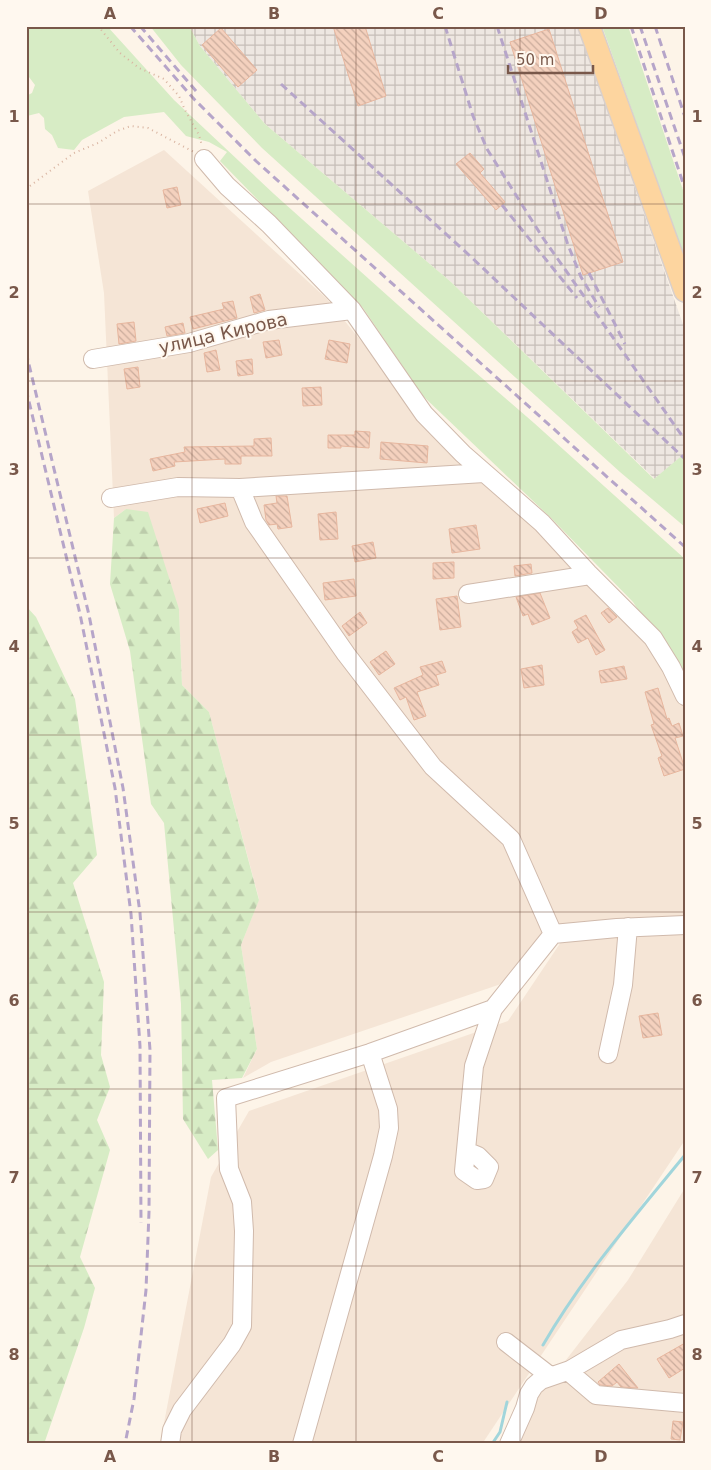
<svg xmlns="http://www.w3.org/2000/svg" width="711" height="1470" viewBox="0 0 711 1470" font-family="'DejaVu Sans',sans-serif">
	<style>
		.residential { fill: #f5e5d6 }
		.industrial { fill: url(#industrial-grid) }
		.grass { fill: #d7ecc5 }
		.forest { fill: url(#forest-firs) }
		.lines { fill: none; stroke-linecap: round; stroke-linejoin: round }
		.stream { stroke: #a1d5db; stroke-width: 3 }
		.building { fill: url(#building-back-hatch); stroke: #e7b69e }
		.minor-casing { stroke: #d0baac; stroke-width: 20 }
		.major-casing { stroke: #d9d0cc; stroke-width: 24 }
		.path { stroke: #d9b4a1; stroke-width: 2; stroke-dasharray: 1 4; stroke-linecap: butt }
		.minor { stroke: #fff; stroke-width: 18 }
		.major { stroke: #fdd59f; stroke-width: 21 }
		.rail { stroke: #b6a5c9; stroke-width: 3; stroke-dasharray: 8 5; stroke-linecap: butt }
		.grid { fill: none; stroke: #79584a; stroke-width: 1; stroke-opacity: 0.55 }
		.labels { text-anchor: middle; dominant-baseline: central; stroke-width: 4; stroke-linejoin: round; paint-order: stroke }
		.street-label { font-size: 18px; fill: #79584a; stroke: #fff8ef }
		.neatline { fill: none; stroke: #79584a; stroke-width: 2 }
		.grid-label { font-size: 16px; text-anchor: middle; font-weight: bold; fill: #79584a }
	</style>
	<defs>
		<pattern id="industrial-grid" width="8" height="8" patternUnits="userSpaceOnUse" patternTransform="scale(1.25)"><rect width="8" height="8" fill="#eee7e1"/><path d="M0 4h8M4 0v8" fill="none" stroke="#c6beb8"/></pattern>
		<pattern id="forest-firs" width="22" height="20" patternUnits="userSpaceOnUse" patternTransform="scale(1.25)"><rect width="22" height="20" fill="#d7ecc5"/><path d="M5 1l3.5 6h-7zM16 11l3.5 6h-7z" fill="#bcccab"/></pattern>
		<pattern id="building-back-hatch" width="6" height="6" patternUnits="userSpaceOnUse" patternTransform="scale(1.25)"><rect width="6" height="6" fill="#f4d1be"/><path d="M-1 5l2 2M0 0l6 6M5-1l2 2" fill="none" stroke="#caac9c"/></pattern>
	</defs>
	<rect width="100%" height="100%" fill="#fdf4e8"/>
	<path class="residential" d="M164,150L326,298L441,439L539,529L651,641L685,703V921L543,935L501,984L271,1062L243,1078L257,1049L241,945L259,899L209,712L182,685L179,609L126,509L114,518L104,293L88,191Z
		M685,931V1140L484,1441L481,1444H160L211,1177L249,1111L508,1021L567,933Z
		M685,1188V1444H520L528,1409L628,1280Z"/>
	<path class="industrial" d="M189,26H578L685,330V453L655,479L451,282L265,124L200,46Z"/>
	<path class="grass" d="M26,26H107L174,100L274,194L417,322L534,423L685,559V683L633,602L552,519L423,396L363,308L220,161L227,152L209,142L186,136L164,112L124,117L82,140L74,150L58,148L52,135L45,129L44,118L39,113L27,116L26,115V96L32,93L35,85L26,73Z
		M150,26H189L200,46L265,124L451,282L654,479L685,453V527L620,472L262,148L181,65Z
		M602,26H628L685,196V260Z"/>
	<path class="forest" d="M126,509L148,512L179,609L182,685L209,712L259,900L241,945L257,1049L242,1078L212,1080L218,1150L208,1159L183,1119L181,1004L164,823L151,804L130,651L110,584L114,518Z
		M26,606L36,617L75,699L97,855L73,883L104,982L101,1055L110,1087L97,1120L110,1150L80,1257L95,1288L84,1328L44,1444H26Z"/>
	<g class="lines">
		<path class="stream" d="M543,1345C583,1276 635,1216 685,1155
			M492,1444L500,1432L507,1402"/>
	</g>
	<path class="building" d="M333,26H365L386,96L358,106Z
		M221,28L257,70L238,87L202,45Z
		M549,29L623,262L583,275L510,42Z
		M470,153L484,169L480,173L505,202L496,210L456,164Z
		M177,187L181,205L167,208L163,190Z
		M260,294L265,310L254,313L250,297Z
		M233,301L237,318L193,329L190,317L224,309L222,303Z
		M134,322L136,341L119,344L117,324Z
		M183,323L185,333L167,336L165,327Z
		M279,340L282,355L266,358L263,342Z
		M329,340L350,344L347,363L325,359Z
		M216,350L220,370L207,372L204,353Z
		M252,359L253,374L238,376L236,361Z
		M138,367L140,387L127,389L124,369Z
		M321,387L322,405L303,406L302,388Z
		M355,431L370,432L369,448L341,446V448H328V435H355Z
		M271,438L272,456H241V464H225V459L174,462L175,466L153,471L150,459L185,452L184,447L254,446V439Z
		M381,442L428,446L427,463L380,459Z
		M276,496H287L292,527L278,529L277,524L269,525L266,520L264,505L277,503Z
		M225,503L228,516L200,523L197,509Z
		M336,512L338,539L320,540L318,514Z
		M476,525L480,549L452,553L449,529Z
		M373,542L376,558L355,562L352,546Z
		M454,562V578L433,579V563Z
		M531,564L532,573L515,576L514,566Z
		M354,579L356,596L325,600L323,583Z
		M540,593L550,618L532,625L528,614L523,616L516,597Z
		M457,596L461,627L440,630L436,599Z
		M608,608L617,617L609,623L601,613Z
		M360,612L367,623L349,636L342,626Z
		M586,615L605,650L596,655L588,638L578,643L572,632L578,628L574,621Z
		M386,651L395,664L379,675L370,662Z
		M442,661L446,672L436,675L439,685L417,692L426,716L414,720L406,697L400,700L394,688L423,675L420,667Z
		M542,665L544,685L524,688L521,669Z
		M624,666L627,679L601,683L599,671Z
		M658,688L667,719L669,718L672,726L679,723L683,736L675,738L685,769L664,776L658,758L662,756L651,725L654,724L645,692Z
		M658,1013L662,1035L643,1038L639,1016Z
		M685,1343V1368L669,1378L657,1359Z
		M619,1364L638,1388H637L621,1387L617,1382L612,1386L600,1385L598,1382Z
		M673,1421L683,1422L680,1440L671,1439Z"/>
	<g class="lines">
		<g class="minor-casing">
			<path id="minor" d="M204,159L227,186L269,224L352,310L424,414L463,454L542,523L588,573L653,638L671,667L685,696
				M93,359L189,343L269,320L352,310
				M240,488L254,522L346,654L433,767L511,839L553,934
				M111,498L178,487L240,488L484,473
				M468,594L590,575
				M608,1054L623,985L628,927
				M466,1151L478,1156L489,1167L484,1179L477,1180L464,1171L474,1066L493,1009
				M506,1342L550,1376
				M568,1371L596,1395L685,1403
				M170,1444L172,1430L182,1410L232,1344L242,1326L244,1231L242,1202L229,1169L226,1098L370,1053L493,1009L553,934L617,928L685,925
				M302,1444L383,1156L389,1128L388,1109L370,1053
				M509,1444L525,1408L529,1394L534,1386L541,1380L570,1370L621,1340L670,1329L685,1324"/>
		</g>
		<g class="major-casing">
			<path id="major" d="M589,26L685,291"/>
		</g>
		<path class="path" d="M98,26L120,53L139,68L164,79L179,96L185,110L199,135L202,146
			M26,189L74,153L98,143L117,131L131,126L148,128L194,152"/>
		<use href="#minor" class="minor"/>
		<use href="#major" class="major"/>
		<path class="rail" d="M130,26L194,99L256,161L685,547
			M140,26L196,91
			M445,26L473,116L487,149L543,238L685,440
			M497,26L568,245L581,277L599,307
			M631,26L685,189
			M640,26L685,158
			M655,26L685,117
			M281,84L469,255L685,459
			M502,205L577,298
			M589,273L625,344
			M26,352L89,615L123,788L140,913L150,1050L149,1212L146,1290L134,1399L125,1444
			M26,389L80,614L115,788L131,914L140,1046L141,1223"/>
	</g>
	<path class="grid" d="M192,26V1444M356,26V1444M520,26V1444M26,204H685M26,381H685M26,558H685M26,735H685M26,912H685M26,1089H685M26,1266H685"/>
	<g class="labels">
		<g class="street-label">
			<text transform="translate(223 333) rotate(-13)">улица Кирова</text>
		</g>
	</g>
	<rect width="711" height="1470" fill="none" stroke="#fff8ef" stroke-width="55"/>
	<path d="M508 65v8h85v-8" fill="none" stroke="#79584a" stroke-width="2.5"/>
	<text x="516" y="65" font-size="15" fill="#79584a" stroke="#fff8ef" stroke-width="4" paint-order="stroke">50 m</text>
	<rect x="28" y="28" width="656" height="1414" class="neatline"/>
	<g class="grid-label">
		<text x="110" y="19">A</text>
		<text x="274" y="19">B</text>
		<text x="438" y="19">C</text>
		<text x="601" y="19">D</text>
		<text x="14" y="122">1</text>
		<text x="697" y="122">1</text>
		<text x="14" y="298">2</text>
		<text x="697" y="298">2</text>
		<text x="14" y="475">3</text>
		<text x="697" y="475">3</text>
		<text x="14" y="652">4</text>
		<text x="697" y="652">4</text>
		<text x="14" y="829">5</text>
		<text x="697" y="829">5</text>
		<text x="14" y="1006">6</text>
		<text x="697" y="1006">6</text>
		<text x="14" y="1183">7</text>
		<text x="697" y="1183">7</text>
		<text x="14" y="1360">8</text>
		<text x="697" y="1360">8</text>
		<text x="110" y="1462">A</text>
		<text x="274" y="1462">B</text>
		<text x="438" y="1462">C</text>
		<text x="601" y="1462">D</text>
	</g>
</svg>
